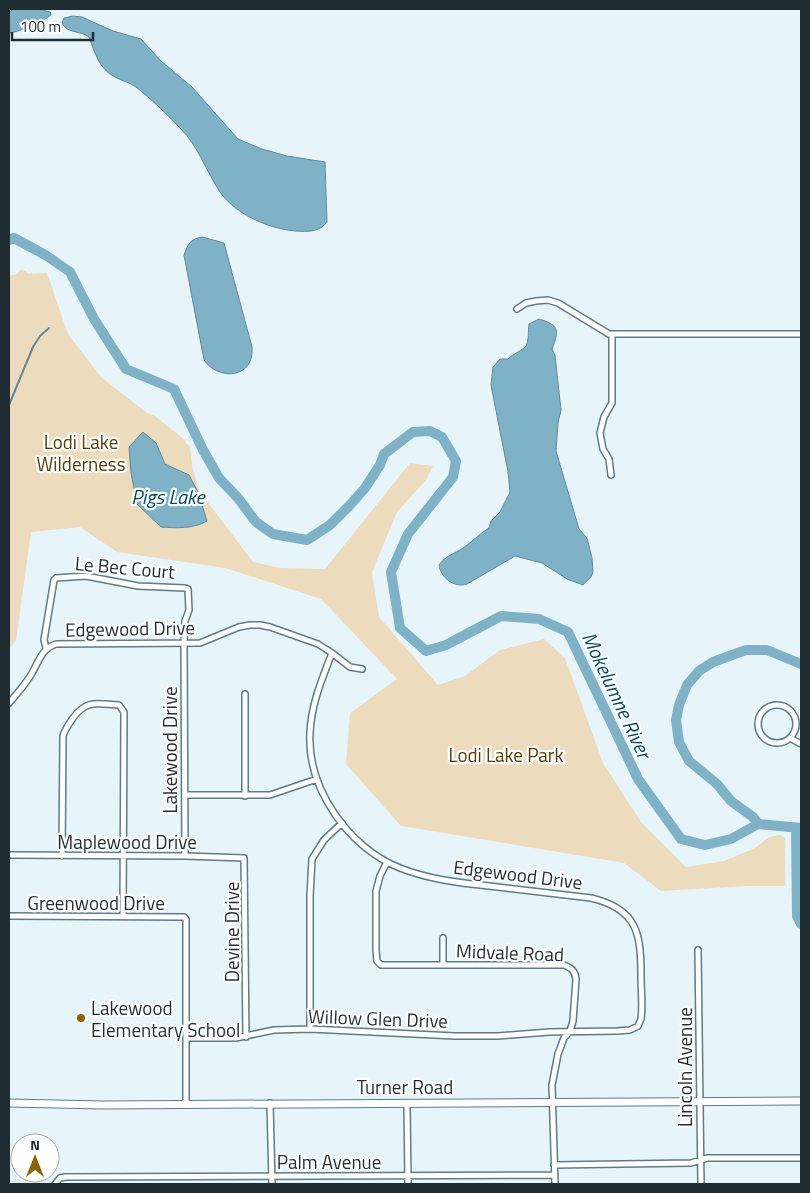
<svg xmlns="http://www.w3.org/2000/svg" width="810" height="1193" viewBox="0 0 810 1193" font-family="'Titillium Web',sans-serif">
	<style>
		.green { fill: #ecdcbd }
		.water { fill: #7fb1c7; stroke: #62899a }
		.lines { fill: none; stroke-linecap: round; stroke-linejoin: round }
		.stream { stroke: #62899a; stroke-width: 2 }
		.river { stroke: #7fb1c7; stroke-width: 10 }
		.minor-casing { stroke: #5d7b89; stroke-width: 8 }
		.secondary-casing { stroke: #5d7b89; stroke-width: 9 }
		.minor { stroke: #fff; stroke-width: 5 }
		.secondary { stroke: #fff; stroke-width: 7 }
		.poi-dot { fill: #896401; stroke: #fff; stroke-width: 2 }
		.labels { text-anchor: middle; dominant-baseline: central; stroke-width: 4.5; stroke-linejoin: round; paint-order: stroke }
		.park-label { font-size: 19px; fill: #543d06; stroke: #fff }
		.street-label { font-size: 19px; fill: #1f2c31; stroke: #fff }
		.poi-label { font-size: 19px; fill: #1f2c31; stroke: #fff; text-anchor: start }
		.water-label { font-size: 20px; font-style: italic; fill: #034b62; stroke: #fff }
	</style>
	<rect width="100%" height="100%" fill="#e7f5fb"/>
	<path class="green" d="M22,269L29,274L47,273L67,331L71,338L101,377L147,413L155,416L185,440L186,443L190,446L192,466L200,492L253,562L281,568L325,569L410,463L433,466L426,480L397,512L372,572L379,617L438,685L465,676L500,650L544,639L565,658L603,763L641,822L686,867L724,861L755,848L769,837L780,835L785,838V886H748L661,891L624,863L401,826L346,764L350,713L397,679L321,599L225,568L117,552L80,527L31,532L16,641L9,649V275H15Z"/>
	<path class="water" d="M14,9H39L50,12L51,15C41,23 22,31 9,33V12Z
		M73,16L82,17L113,31L141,39L161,61L192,87L238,139L262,149L287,156L325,162L327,222C320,232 307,232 296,231C270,229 236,215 220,192C206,171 199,147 180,128C168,115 150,98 136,87C129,82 122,81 115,77C99,69 95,53 89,37C80,30 67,34 62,23L64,18Z
		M202,237L224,243L252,347C255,379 218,381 204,360L184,255C188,244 190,239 202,237Z
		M539,319C560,325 559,331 552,349L555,355L561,410L558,423L556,451L579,529L587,538L592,558L593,572L591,577L583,585L567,579L542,563L515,556L467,584C454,588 441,578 439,565C445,556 454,554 463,548C472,542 479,534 489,528L491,521L500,512L510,492L508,472L491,385L493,367L500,359H508C513,354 523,350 526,346C529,341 528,330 529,324Z
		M143,432L156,443L165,464L189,475L198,492L207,521C194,529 176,528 161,527L137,504L131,473L129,447Z"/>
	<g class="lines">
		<path class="stream" d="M9,405L33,347L40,336L49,328"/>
		<path class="river" d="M9,240L14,238L47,256L70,272L94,319L126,369L174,389L203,450L219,478L238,498L256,522L273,534L307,540L330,525L350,505L365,488L380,465L384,454L413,432L430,431L442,437L456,461L453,477L408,534L391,572L400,628L426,651L446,645L501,616L539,619L568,632L638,779L681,839L705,845L731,839L758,824L753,817L731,801L717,784L689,761L679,742L676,720L679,705L687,685L699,671L713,662L746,650H767L801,664
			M758,824L801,828
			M796,828L797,916L801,924"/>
		<g class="minor-casing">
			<path id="minor" d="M517,309L526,303L536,301L548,300L558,303L609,334H801
				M611,475L609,459L603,449L600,433L604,417L612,403V334
				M46,648L44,640L54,580L56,578L86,576L138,586L185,588L188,589L189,610L185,621L184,644L185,856
				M245,694V796
				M9,703C16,695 23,687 29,678C38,665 40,649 56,644L200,643L239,627L250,625H260L270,627L318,644L332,653L350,667L362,669
				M758 724a19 19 0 1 1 38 0a19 19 0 1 1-38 0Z
				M790,738L801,744
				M185,795H270L317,779
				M9,855L185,856L244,858L246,1037
				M62,856L63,736C65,729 69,724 73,718C87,699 97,704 119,705L124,712L123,916
				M387,862L380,876L376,891V950L377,961L381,965H564C572,968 575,971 576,979L573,1021L570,1031L564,1038L558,1054L552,1085L555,1184
				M9,916L184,917L186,919V1103
				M698,950L701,1184
				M443,965V938
				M310,1029V896L312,859L324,840L342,823
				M186,1038H236L274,1030L310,1029L455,1036H498L549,1032L617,1031L630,1030L638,1026L641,1019C643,1006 641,991 641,977C641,934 638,909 591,898C557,894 523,890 489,886C459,883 428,879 400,868C349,848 307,789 310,733C311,705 322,679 332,653
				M270,1103L272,1184
				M407,1103L408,1184
				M554,1165L691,1163L707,1158H801
				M55,1184L60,1178L65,1177L554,1175"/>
		</g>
		<g class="secondary-casing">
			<path id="secondary" d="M9,1103L103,1105L801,1101"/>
		</g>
		<use href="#minor" class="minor"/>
		<use href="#secondary" class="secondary"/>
	</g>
	<circle class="poi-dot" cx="81" cy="1018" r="5"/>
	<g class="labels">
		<g class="park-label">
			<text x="81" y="441">Lodi Lake<tspan x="81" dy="22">Wilderness</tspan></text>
			<text x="506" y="754">Lodi Lake Park</text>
		</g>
		<g class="street-label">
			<text transform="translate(125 567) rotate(5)">Le Bec Court</text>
			<text transform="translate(130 628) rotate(-1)">Edgewood Drive</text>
			<text transform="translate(169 750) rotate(-90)">Lakewood Drive</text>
			<text x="127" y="841">Maplewood Drive</text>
			<text transform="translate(518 874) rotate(7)">Edgewood Drive</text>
			<text x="96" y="902">Greenwood Drive</text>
			<text transform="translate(231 932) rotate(-90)">Devine Drive</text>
			<text transform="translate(510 952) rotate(2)">Midvale Road</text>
			<text transform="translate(378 1018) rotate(2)">Willow Glen Drive</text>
			<text transform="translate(684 1067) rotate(-90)">Lincoln Avenue</text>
			<text x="405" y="1086">Turner Road</text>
			<text x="329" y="1161">Palm Avenue</text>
		</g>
		<g class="poi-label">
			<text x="91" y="1007">Lakewood<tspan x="91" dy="22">Elementary School</tspan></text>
		</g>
		<g class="water-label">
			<text x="168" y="496">Pigs Lake</text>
			<text transform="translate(617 695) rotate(65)">Mokelumne River</text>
		</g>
	</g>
	<rect width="810" height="1193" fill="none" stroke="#1f2c31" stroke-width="20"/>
	<g transform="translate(35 1158)"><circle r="24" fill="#ffffff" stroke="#a5abad"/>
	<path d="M0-4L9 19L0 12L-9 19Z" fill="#896401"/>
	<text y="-8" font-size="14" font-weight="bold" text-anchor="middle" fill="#1f2c31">N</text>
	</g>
	<path d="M12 32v8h81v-8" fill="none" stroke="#1f2c31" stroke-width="2.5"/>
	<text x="20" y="32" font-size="15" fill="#1f2c31" stroke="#ffffff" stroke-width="4" paint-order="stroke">100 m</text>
</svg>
